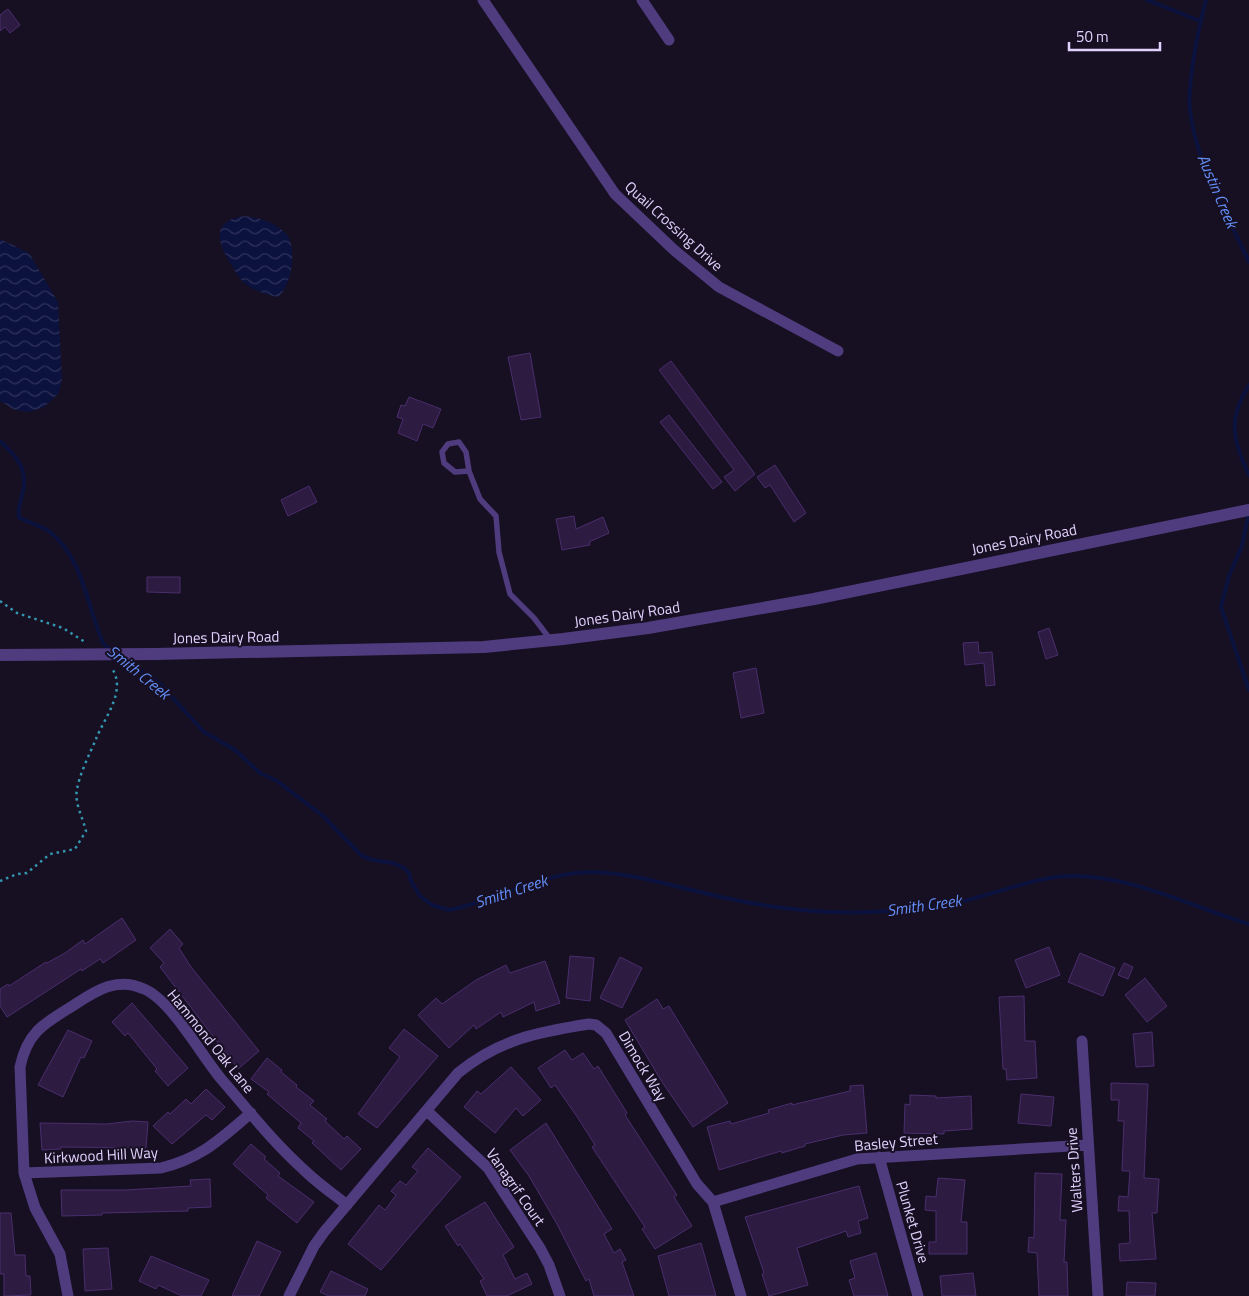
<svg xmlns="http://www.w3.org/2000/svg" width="1249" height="1296" viewBox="0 0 1249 1296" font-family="'Titillium Web',sans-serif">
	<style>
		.water { fill: url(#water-waves) }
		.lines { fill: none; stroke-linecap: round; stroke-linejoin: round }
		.stream { stroke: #0c123e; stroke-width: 4 }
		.building { fill: #2d1b42; stroke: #4a2e6d }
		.path { stroke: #3398af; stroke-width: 2.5; stroke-dasharray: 2.5 4; stroke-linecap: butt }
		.service { stroke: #4f3c7f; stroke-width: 5.5 }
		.minor { stroke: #4f3c7f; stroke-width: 11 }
		.tertiary { stroke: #4f3c7f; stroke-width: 12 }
		.tertiary-bridge { stroke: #4f3c7f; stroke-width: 12 }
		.labels { text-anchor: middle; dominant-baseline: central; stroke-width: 4; stroke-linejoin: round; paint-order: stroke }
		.street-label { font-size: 15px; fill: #e1d1fd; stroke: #170f22 }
		.water-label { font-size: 16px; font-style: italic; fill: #648ff9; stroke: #170f22 }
	</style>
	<defs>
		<pattern id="water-waves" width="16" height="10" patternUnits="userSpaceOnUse" patternTransform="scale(1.25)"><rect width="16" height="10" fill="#0c123e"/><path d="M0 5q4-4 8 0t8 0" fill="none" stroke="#2f335b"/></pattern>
	</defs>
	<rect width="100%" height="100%" fill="#170f22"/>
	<path class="water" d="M245,216C260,218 277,223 287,235C298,249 291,287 278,297C266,295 252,290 243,282C239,278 235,271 232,266C218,244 209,221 245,216Z
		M0,239L29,253L58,302L62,379L59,393L43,408L29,412L15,410L0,401Z"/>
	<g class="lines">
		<path class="stream" d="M1147,0L1200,21
			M1206,0C1199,26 1187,83 1190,110C1196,164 1227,213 1249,262
			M1249,385C1227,419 1233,441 1249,475
			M0,441C13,453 26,466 24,485C23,496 17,506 19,517C28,523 41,525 50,532C83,558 87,606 103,643L112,652
			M1249,512L1242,546L1229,576L1221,607L1249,690
			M122,658L160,684L204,732L235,750L260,773L277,781L323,816L362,856L373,860L393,863L404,868L409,873L411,881L420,896L432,905L449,910C497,901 542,872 592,872C635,873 679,888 721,897C770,908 822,914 872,912C899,911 928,908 954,903C993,896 1036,875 1075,876C1135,877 1193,907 1249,924"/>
	</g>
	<path class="building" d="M8,9L20,25L10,33L5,27L0,31V15Z
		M530,353L541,417L521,420L508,357Z
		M671,361L755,474L735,491L724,477L734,470L659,370Z
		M409,397L441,409L433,428L423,424L417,441L398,433L403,419L397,417L401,405L405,406Z
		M669,415L722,482L713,489L660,422Z
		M775,465L806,513L794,522L770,485L765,488L757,477Z
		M309,486L317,502L288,516L281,500Z
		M574,516L576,529L603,517L609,533L589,542L590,545L562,550L556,519Z
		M147,577H180V593L147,592Z
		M1049,628L1058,655L1046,659L1038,632Z
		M978,642L979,653L992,652L995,685L986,686L984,663L965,665L963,643Z
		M756,668L764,713L741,718L733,673Z
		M122,918L136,940L103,963L100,959L82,971L81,969L7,1017L0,1006V989L8,984L9,986L46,962L47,963L65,953L83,940L85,944Z
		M170,929L183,944L179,948L191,967L259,1051L238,1069L160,967L164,963L150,948Z
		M1049,947L1060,975L1026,988L1015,960Z
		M1080,953L1115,968L1103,996L1068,982Z
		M570,956L594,958L590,1001L566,998Z
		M620,957L642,968L622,1008L600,998Z
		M545,961L560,1003L536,1011L534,1002L503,1017L501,1012L476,1029L474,1025L449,1048L418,1015L436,998L442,1004L476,980L506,965L510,973Z
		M1124,963L1133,967L1128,979L1118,975Z
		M1145,978L1167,1006L1147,1022L1125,995Z
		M1024,996L1025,1041H1035L1037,1078L1007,1080L1006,1069H1003L999,997Z
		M657,999L663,1009L669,1006L728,1103L693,1127L662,1082L625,1020Z
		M132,1003L188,1068L168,1086L155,1071L157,1069L128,1033L125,1036L112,1022Z
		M404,1029L438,1056L377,1128L358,1114L400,1057L389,1048Z
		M68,1030L92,1041L84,1058L81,1057L63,1097L38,1085Z
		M1152,1032L1154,1066L1136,1067L1133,1034Z
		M565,1050L572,1060L583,1053L594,1069L598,1066L627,1113L625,1115L677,1195L674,1197L692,1226L655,1249L642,1229L645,1227L592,1147L595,1145L578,1118L555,1085L551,1088L538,1068Z
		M267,1058L282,1070L281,1072L297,1085L296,1087L314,1101L310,1105L327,1119L325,1121L344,1139L347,1136L361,1149L341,1170L312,1143L314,1141L298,1128L301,1123L267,1094L269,1092L251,1079Z
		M511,1067L541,1100L523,1116L516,1108L495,1133L464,1107L477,1091L481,1094Z
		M1111,1083L1148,1084L1144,1178L1159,1179L1157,1213H1152L1156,1259L1120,1261L1119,1244L1130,1243L1129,1211H1118L1119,1196L1128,1197L1130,1171H1122L1124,1121H1118L1119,1100H1111Z
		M863,1085L867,1133L843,1135L805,1144V1146L782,1153L781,1151L719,1170L707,1127L730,1121L731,1124L769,1113L768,1110L792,1103V1105L850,1091V1086Z
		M206,1089L225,1107L212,1120L206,1115L172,1144L153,1126L168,1112L170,1114L186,1099L191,1104Z
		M1021,1094L1054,1097L1051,1126L1018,1123Z
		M910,1095L936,1096V1098L971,1096L972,1129L944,1131V1134L904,1133L905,1104L910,1105Z
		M132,1121L148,1122L146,1148L61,1147V1149L42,1150L40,1123L107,1124Z
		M546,1123L612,1229L604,1234L614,1253L620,1249L626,1260L622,1262L634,1296H594L589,1279L586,1281L557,1224L529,1176L510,1150Z
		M251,1144L266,1157L264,1159L280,1173L278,1176L314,1202L297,1223L266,1198L268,1195L233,1164Z
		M428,1148L461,1177L381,1270L348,1244L379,1205L385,1210L396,1195L391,1191L400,1181L406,1185L418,1171L412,1167Z
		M1035,1173L1062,1174L1060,1220H1066L1064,1262H1067L1068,1296H1039L1037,1253L1028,1252L1029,1237L1034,1238Z
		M938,1178L965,1180L961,1222H967V1254H929V1242H936V1211L925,1210L926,1196L936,1197Z
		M210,1179L211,1207L188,1208V1211L102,1213V1215L62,1216L61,1190H126L191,1186L190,1180Z
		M859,1186L868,1218L858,1221L861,1233L848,1237L846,1231L797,1248L808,1285L769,1296L762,1274L764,1273L745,1217Z
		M485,1202L514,1247L503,1255L515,1279L527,1273L532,1284L507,1296H487L480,1281L484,1279L460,1244L458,1246L445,1226Z
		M0,1213H11L15,1255H25L26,1276H30L31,1295L4,1296V1274H0Z
		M257,1241L281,1252L259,1296H232Z
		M701,1243L716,1296H669L658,1256Z
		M108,1248L112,1289L85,1291L83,1249Z
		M876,1253L888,1296H854L849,1280L855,1278L850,1261Z
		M151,1256L209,1280L201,1296H182L158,1285L156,1289L139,1281Z
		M331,1271L368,1289L365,1296H329L320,1292Z
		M973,1273L976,1296H942L940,1276Z
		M1127,1282L1156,1283L1155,1296H1126Z"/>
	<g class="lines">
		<path class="path" d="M0,601L17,613L63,628L85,642
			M0,881L17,874L27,873L50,854L75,849L86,831C83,818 74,802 77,790C79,775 90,753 96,739C104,718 128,690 111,667"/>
		<path class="service" d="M469,471L455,472L444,463L442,452L448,444L459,442L466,452L469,471L480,499L496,516L499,552L510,594L534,618L550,639"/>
		<path class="minor" d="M483,0L615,194L674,250L719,287L838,351
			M642,0L669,40
			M1082,1041L1098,1296
			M427,1111L488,1168L540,1248L549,1265L560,1296
			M879,1157L918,1296
			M24,1173L161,1168C202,1158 220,1139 251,1113
			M713,1202L857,1159L1088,1145
			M68,1296L60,1254L35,1208L24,1173L20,1067C27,1033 43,1024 71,1007C94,992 115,976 144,989C171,1000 201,1055 222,1080C248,1110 273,1142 303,1169C316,1182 332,1193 347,1205
			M289,1296L314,1246L324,1232L458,1073C500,1039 538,1032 589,1024L596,1025L606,1033L697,1184L713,1202L741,1296"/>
		<path class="tertiary" d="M155,654L484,647L563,639L648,628L814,599L1249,510"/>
		<path class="tertiary-bridge" d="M0,655L155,654"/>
	</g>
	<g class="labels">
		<g class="street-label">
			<text transform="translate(674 226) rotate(42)">Quail Crossing Drive</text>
			<text transform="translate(1024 539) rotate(-11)">Jones Dairy Road</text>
			<text transform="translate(627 614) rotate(-8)">Jones Dairy Road</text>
			<text transform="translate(226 637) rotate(-1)">Jones Dairy Road</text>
			<text transform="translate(211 1041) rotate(51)">Hammond Oak Lane</text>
			<text transform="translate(643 1066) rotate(59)">Dimock Way</text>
			<text transform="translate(896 1142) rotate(-5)">Basley Street</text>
			<text transform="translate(101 1155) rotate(-3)">Kirkwood Hill Way</text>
			<text transform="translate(1074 1170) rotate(-94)">Walters Drive</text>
			<text transform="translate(516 1187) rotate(55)">Vanagrif Court</text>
			<text transform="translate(913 1222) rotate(74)">Plunket Drive</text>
		</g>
		<g class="water-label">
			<text transform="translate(1218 191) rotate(67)">Austin Creek</text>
			<text transform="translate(139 672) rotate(39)">Smith Creek</text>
			<text transform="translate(511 891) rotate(-18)">Smith Creek</text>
			<text transform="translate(924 905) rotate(-8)">Smith Creek</text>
		</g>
	</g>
	<path d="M1069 42v8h91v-8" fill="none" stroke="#e1d1fd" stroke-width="2.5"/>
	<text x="1076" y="42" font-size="15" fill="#e1d1fd" stroke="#170f22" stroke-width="4" paint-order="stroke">50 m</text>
</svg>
